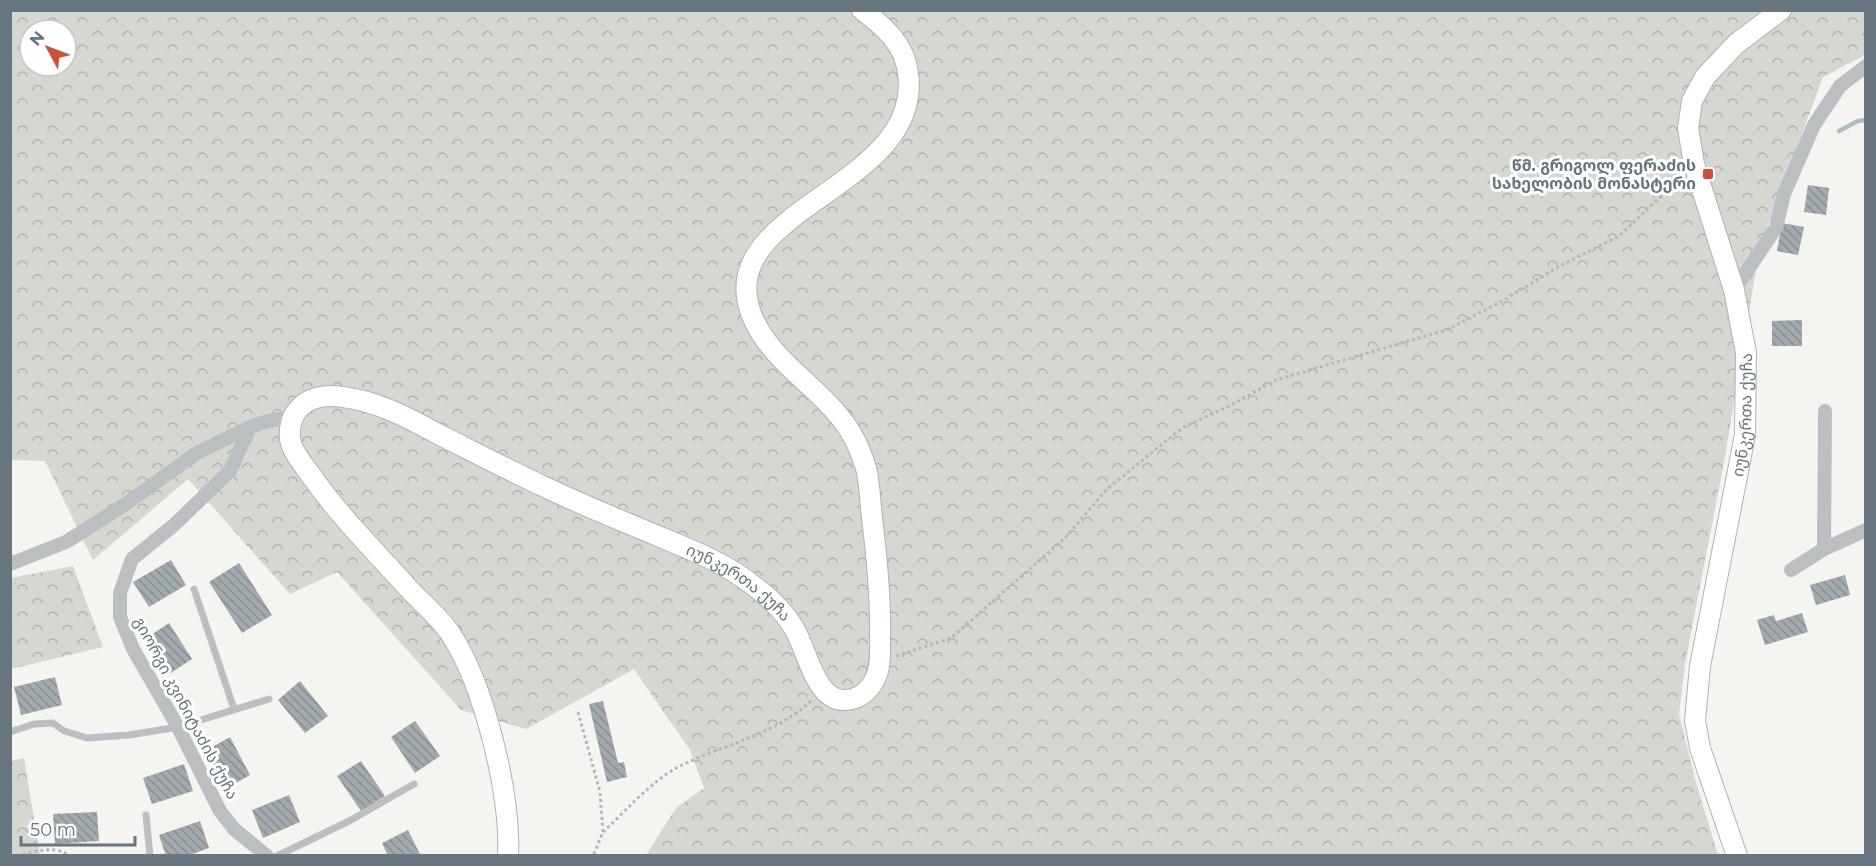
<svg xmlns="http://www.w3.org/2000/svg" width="1876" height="866" viewBox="0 0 1876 866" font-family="Montserrat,'Noto Sans Georgian',sans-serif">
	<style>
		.forest { fill: url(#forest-crowns); fill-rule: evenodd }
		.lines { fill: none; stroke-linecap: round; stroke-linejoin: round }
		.stream { stroke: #b1bfc1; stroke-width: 4.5 }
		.building { fill: url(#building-back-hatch) }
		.secondary-casing { stroke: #aeb3b7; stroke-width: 22 }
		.path { stroke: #b5b8ba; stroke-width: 3; stroke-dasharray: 3 3; stroke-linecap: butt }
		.lane { stroke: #bbbfc2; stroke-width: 7 }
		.street { stroke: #bbbfc2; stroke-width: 14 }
		.secondary { stroke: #fff; stroke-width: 20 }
		.poi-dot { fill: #d14f34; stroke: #fff; stroke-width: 2 }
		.labels { text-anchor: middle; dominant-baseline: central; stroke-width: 6; stroke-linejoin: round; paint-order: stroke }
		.poi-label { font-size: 16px; font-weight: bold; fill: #66757f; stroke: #fff; text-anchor: end }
		.street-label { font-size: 16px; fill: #66757f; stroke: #fff }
	</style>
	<defs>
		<pattern id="forest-crowns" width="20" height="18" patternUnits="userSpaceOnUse" patternTransform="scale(1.5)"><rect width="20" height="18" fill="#d4d8d0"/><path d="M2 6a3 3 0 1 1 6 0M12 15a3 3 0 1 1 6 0" fill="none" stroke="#b0b4ae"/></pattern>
		<pattern id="building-back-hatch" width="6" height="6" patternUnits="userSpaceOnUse" patternTransform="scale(1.5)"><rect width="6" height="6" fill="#a2aaae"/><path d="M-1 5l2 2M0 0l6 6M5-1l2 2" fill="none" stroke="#888f93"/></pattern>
	</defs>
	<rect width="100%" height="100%" fill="#f4f4f0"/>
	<path class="forest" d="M11,11H1865V55L1823,77L1759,251L1725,457L1685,664L1679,714L1695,779L1718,855H646L676,808L704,788L690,750L634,669L526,729L461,710L337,572L290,594L188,479L93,560L45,461L11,460ZM30,30H66V66H30Z
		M73,566L103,647L11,669V578Z
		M24,758L40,855H11V761Z"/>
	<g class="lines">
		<path class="stream" d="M1839,131L1858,121L1866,120"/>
	</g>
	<path class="building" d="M1808,185L1829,188L1826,215L1804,212Z
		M1782,223L1804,227L1798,255L1777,251Z
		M1802,320V346H1772V321Z
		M171,560L186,585L149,607L133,582Z
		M239,563L272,615L242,633L209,582Z
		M1845,575L1850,595L1816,605L1810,585Z
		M1802,613L1808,632L1765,645L1757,620L1774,615L1776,621Z
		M169,623L192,659L168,675L145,639Z
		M55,677L62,705L21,715L14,687Z
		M300,681L328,716L305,733L278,700Z
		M603,701L618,763L624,762L627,777L607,782L589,704Z
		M415,721L440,756L415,773L391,737Z
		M230,737L250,775L225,789L205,751Z
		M361,761L385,796L361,811L337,776Z
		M184,764L193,791L152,804L143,778Z
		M289,795L300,822L263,838L252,810Z
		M97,812L99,841L55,844L53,814Z
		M200,821L209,848L187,856H166L159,835Z
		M408,830L421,856H388L382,843Z"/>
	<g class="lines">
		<g class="secondary-casing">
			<g id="secondary">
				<path id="s1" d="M508,856C511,794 484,684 450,633C439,617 422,603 409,589C375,551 339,516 310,474C303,464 292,452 290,439C289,430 291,418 297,411C307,397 326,394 343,397C376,401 407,417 436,433C472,451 508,470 545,487C584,506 625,522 665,539C697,552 728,565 754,586C770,598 785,612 795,630C807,651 816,701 844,700C858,700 869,691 875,679C881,667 880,652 880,639C881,598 877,558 872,518C870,502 870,484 866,468C863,459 859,448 855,440C830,391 773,367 752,316C709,208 924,189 908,73C905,45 884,26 862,10"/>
				<path id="s2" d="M1737,856L1700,748L1695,721L1700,666L1745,435L1746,353L1734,290L1694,164L1688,128L1692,101L1705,77L1736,44L1781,10"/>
			</g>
		</g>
		<path class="path" d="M896,656L951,638L1064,539L1107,489L1182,428L1231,405L1276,380L1449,329L1504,300L1558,267L1619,236L1680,178
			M578,712L600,792L603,832L593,856
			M603,832C627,810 651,781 680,766C724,744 776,735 812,700
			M17,856C34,852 54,844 70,856"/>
		<path class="lane" d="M194,589L234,709
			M10,732L34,724L53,723L64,731L87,738L129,735L178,727L269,699
			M146,815L150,856
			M277,856L351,820L414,784"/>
		<path class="street" d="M1734,290L1776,228L1784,194L1814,125L1840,86L1866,66
			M250,427L230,471L174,525L132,559L120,593V617L133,649L178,727L220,811L234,829L267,856
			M1824,549L1825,411
			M10,564L66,542L124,505L197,453L250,427L268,421L293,417
			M1791,570L1824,549L1866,530"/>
		<use href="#secondary" class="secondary"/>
	</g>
	<rect class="poi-dot" x="1702" y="168" width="12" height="12" rx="3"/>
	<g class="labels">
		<g class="poi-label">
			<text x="1696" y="165">წმ. გრიგოლ ფერაძის<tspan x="1696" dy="18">სახელობის მონასტერი</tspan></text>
		</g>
		<g class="street-label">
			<text stroke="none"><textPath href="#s2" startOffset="452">იუნკერთა ქუჩა</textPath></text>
			<text stroke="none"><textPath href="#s1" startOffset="1005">იუნკერთა ქუჩა</textPath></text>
			<text transform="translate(186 708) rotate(62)">გიორგი კვინიტაძის ქუჩა</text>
		</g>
	</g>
	<rect width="1876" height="866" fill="none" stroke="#66757f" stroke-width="24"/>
	<g transform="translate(48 48) rotate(311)"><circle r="28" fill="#ffffff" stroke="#c2c8cc" stroke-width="1.5"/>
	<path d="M0-4.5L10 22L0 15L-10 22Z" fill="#d14f34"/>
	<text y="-9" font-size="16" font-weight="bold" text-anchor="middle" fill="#66757f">N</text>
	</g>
	<path d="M21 836v9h114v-9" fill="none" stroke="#66757f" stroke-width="3"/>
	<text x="30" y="836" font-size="18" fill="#66757f" stroke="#ffffff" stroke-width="4.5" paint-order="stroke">50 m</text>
</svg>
